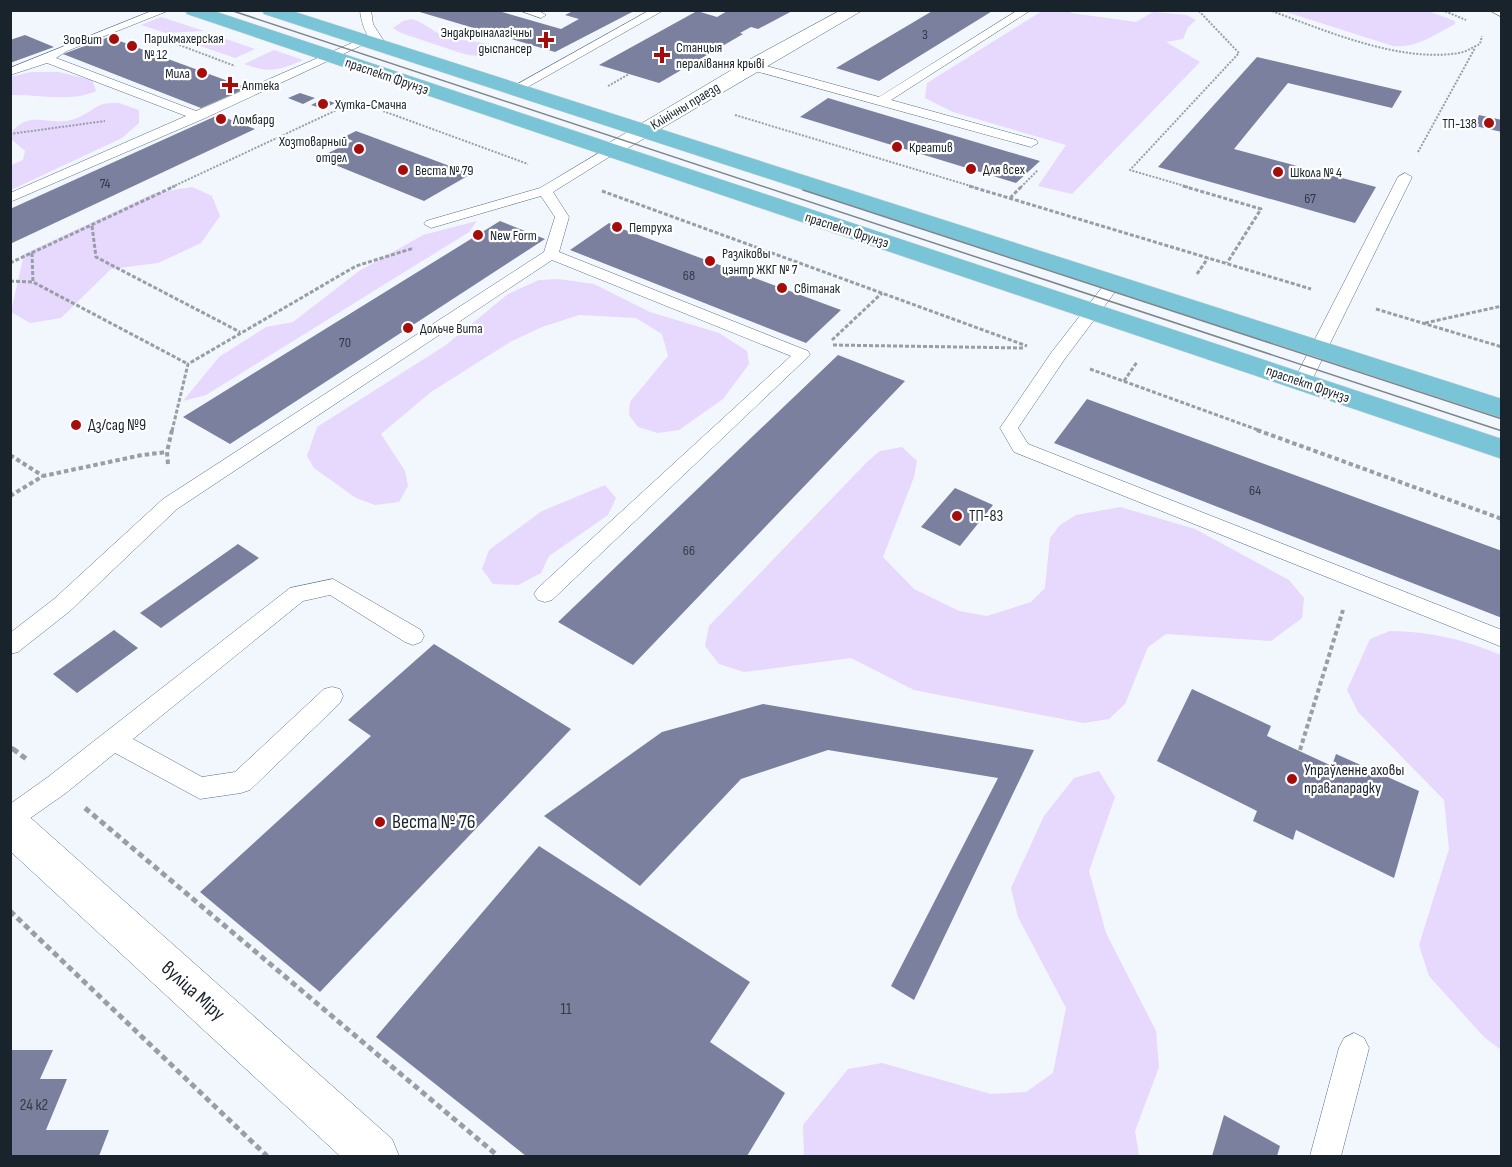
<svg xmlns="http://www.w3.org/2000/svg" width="1512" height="1167" viewBox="0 0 1512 1167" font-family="'Sofia Sans Condensed',sans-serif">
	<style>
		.green { fill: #e7d8fd }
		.building { fill: #7a809e }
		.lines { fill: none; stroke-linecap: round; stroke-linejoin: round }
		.lane-casing { stroke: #576f86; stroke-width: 1 }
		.street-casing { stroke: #576f86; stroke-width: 1 }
		.primary-casing { stroke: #d1d3d5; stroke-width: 1 }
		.path-far3 { stroke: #979ea5; stroke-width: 2; stroke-dasharray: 2 1.5; stroke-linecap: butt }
		.path-far2 { stroke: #979ea5; stroke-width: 3; stroke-dasharray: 4 2; stroke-linecap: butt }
		.path-far1 { stroke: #979ea5; stroke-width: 4; stroke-dasharray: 4.5 3; stroke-linecap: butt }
		.path { stroke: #979ea5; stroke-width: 5; stroke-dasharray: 6 4; stroke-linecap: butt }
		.lane { fill: #fff; fill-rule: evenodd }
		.street { fill: #fff; fill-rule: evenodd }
		.primary { fill: #79c5d7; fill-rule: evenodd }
		.tram { stroke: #7e868d; stroke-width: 1.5 }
		.poi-dot { fill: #a40d0b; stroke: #fff; stroke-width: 2 }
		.labels { text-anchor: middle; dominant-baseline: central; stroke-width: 4.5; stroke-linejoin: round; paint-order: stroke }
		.far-poi-label { font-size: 14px; fill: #19232c; stroke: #fff; text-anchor: start }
		.number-label { font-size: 14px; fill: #313a48 }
		.far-street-label { font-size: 14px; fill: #19232c; stroke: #fff }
		.poi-label { font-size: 16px; fill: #19232c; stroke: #fff; text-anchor: start }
		.near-number-label { font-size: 16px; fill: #313a48 }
		.near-poi-label { font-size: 20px; fill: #19232c; stroke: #fff; text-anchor: start }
		.near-street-label { font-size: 20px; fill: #19232c; stroke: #fff }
	</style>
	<rect width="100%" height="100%" fill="#f1f7fc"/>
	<path class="green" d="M1042,11H1070L1071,13L1136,22L1153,12L1187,15L1196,20L1188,27L1183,39L1166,42L1200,62L1072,194L1038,186L1066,145L953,112L925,98L927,83Z
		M1283,11H1428L1455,21V24C1434,35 1417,48 1393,46Z
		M161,17L204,31L166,33L141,25Z
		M412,19C427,24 433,32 446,37C461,41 478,41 494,45L497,51L483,57L464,54L401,33L393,28L403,21Z
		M220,37L255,49L235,58L177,38Z
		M274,50L303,60C277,71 270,73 244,64Z
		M31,72H59L92,80L96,91C69,103 40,94 11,95L10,77Z
		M119,103L139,110V123L122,138L11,190V165L23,160L25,151L11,139V133C29,111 43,124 66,121C80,119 89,111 100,105C106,103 113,103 119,103Z
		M192,187L212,196L220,216L201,243L158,263L111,269L61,318L30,323L11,312L24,254L155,193Z
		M477,221L469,232L206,395L183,401L219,357L266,327L293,322L359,271L423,235Z
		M558,279L594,284L650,312L719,333L747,351L749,364L723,399L679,430L658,433L638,427L629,415L630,402L668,356L662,334L636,318L579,315L542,327L510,342L431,392L381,434L405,471L408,486L399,502L375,505L356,498L314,468L307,456L317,427L446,345L508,294L539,280Z
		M902,447L917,461L914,477L883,557L914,589L959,611L987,616L1031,602L1045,588L1050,538L1060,525L1076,515L1120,507L1195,529L1289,580L1304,598L1302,618L1271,641L1166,634L1148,647L1125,704L1109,719L1083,723L914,690L851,658L744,672L719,664L705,646L709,626L868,461L880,451Z
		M605,485L616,498L608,515L549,556L541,573L518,585L493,584L482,569L489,550L542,511Z
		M1390,631C1429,631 1466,640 1501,655V1050L1484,1037L1429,976L1419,945L1449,849L1444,800L1358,712L1347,690L1370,639Z
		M1099,771L1115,797L1089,871L1106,933L1156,1031L1159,1067L1135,1131L1139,1156H804L803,1125L848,1069L882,1063L991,1094L1026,1092L1053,1073L1066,1008L1018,917L1011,888L1044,816L1074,778Z"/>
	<path class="building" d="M413,10H495L561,29L579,19L565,15L575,10H636L555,52Z
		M729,10H794L758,29L751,27L740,33L743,34L659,83L599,65L697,11L717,17Z
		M934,10H994L879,81L836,68Z
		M25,35L54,47L10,63V40Z
		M109,37L168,59L247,88L201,108L63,54Z
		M1257,57L1402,91L1392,108L1288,83L1234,149L1376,187L1355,223L1158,167Z
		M300,93L315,98L303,104L288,98Z
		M828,98L1009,152L1040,161L1016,183L800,117Z
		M323,99L335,103L323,109L311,105Z
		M218,115L255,129L10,244V209Z
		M1479,115L1502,120V132L1475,126Z
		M356,131L367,135L471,174L424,201L318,158L353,141L344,137Z
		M500,221L545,239L230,444L183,417Z
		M609,223L617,227L841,310L806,343L570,250Z
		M838,355L905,381L633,665L558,622Z
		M1087,399L1502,551V618L1054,443Z
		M955,488L993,505L960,546L921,527Z
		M238,544L259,558L161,628L140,613Z
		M114,630L138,648L77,693L53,674Z
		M434,644L571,729L320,992L200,892L371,736L348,720Z
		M1192,689L1271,726L1267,736L1332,766L1336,754L1419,791L1394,878L1296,830L1293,840L1253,821L1257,811L1157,761Z
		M763,704L1034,750L914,1000L891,986L998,778L828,750L741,779L640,886L544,816L662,732Z
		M539,846L750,982L710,1042L785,1093L747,1156H526L376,1037Z
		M10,1050H53L40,1079H67L46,1130H109L99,1156H10Z
		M1224,1115L1280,1146L1277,1156H1212Z"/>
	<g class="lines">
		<g class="lane-casing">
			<path id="lane" d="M154,10H170L67,51L56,58L196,111L361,39L365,38L371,41L203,119L10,202V193L186,116L47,63L10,75V68Z
				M360,10H371L373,24L387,46L385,48L381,49C368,44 361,23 360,10Z
				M518,10H537L546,15L541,18Z
				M650,10H664L517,93L513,94L507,90Z
				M1018,10H1031L891,100L1036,140L1038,143L1031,147L748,69L746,66L752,62L879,97Z
				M609,147L616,151L614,154L553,192L569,217L559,252L808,351L810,355L552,600L545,602L538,600L534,594L538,588L791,356L552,260L177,509L70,611L18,652L10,654V633L54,599L163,499L544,252L555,217L541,196L431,228L424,224L426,221L540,188Z
				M1405,173L1412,177L1311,382L1308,386H1296L1293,382L1398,177Z
				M1113,279L1121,284L1064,360L1018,428L1028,444L1502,630V647L1014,452L1000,428L1051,353L1107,281Z
				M333,579L421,630L424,636L421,642L413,645L405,642L330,595L303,601L133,739L202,777L235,772L324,689L332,687L340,689L343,696L340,703L250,790L241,793L200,799L115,753L66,793L19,826L10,829V804L48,777L290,588Z
				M1354,1033L1364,1038L1369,1048L1341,1156H1310L1339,1048L1344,1038Z"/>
		</g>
		<g class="street-casing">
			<path id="street" d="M841,10H863L616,155L609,157L602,155L599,151L602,147L745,62Z
				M1489,10H1502V17Z
				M10,807L24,812L392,1139L399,1156H340L10,851Z"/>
		</g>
		<g class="primary-casing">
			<path id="primary" d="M185,10H211L1502,439V459L187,14Z
				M262,10H289L1502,399V418L264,14Z"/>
		</g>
		<path class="path-far3" d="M1269,10C1324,30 1399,63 1459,53C1466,52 1473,47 1480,44L1482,36
			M1442,10L1466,20
			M166,40L235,66
			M608,86L629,74
			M383,111L528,164
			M735,115L974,187
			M10,134L105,121
			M1418,152L1475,48
			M172,187L356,101
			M1021,187L1038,170
			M1188,187L1130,170L1239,53L1198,10"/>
		<path class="path-far2" d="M969,186L1311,289
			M1183,186L1261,209L1227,263
			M602,191L1027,346
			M1010,198L1022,186
			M92,226L96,257L240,332
			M32,253L33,282
			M10,263L175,186
			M1197,274L1208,258
			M10,281L33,282L188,364
			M1376,309L1502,347
			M1425,323L1502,306
			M832,340L882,293
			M833,345L1023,348
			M1090,369L1261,431
			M1124,381L1137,362
			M172,431L188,364L356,266L414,248"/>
		<path class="path-far1" d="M1257,430L1502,519
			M10,455L43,476
			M168,464L167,452L172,430
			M10,496L43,476L142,455L167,452
			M10,747L15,750
			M1300,750L1343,610"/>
		<path class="path" d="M13,749L29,761
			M85,808L498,1156
			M10,911L267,1156"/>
		<use href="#lane" class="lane"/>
		<use href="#street" class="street"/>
		<use href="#primary" class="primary"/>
		<path class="tram" d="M230,10L1502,431
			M803,190L1502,419"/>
	</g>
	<g class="poi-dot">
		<circle cx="114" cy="39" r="6"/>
		<path d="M543 31h6v6h6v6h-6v6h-6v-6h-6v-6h6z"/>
		<circle cx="132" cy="46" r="6"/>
		<path d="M659 46h6v6h6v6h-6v6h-6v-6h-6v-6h6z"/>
		<circle cx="202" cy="73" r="6"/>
		<path d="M227 76h6v6h6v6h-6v6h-6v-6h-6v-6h6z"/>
		<circle cx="323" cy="104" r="6"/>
		<circle cx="221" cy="119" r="6"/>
		<circle cx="1489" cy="123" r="6"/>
		<circle cx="897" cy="147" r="6"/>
		<circle cx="359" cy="149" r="6"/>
		<circle cx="971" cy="169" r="6"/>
		<circle cx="403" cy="170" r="6"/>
		<circle cx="1278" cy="172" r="6"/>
		<circle cx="617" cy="227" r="6"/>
		<circle cx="478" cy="235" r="6"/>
		<circle cx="710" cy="261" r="6"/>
		<circle cx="782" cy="288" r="6"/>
		<circle cx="408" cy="328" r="6"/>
		<circle cx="76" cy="425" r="6"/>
		<circle cx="957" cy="516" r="6"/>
		<circle cx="1292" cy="779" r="6"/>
		<circle cx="380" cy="822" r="6"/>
	</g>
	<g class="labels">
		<g class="far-poi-label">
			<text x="532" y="32" text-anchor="end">Эндакрыналагічны<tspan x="532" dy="16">дыспансер</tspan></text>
			<text x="144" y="38">Парикмахерская<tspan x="144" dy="16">№ 12</tspan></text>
			<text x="102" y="39" text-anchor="end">ЗооВит</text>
			<text x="676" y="47">Станцыя<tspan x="676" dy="16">пералівання крыві</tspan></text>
			<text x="190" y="73" text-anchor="end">Мила</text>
			<text x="242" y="85">Аптека</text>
			<text x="335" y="104">Хутка-Смачна</text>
			<text x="233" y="119">Ломбард</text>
			<text x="1477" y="123" text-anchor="end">ТП-138</text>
			<text x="347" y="141" text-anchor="end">Хозтоварный<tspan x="347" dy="16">отдел</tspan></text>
			<text x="909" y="147">Креатив</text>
			<text x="983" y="169">Для всех</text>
			<text x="415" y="170">Веста № 79</text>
			<text x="1290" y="172">Школа № 4</text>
			<text x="629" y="227">Петруха</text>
			<text x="490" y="235">New Form</text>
			<text x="722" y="253">Разліковы<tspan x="722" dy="16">цэнтр ЖКГ № 7</tspan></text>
			<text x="794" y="288">Світанак</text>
			<text x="420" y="328">Дольче Вита</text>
		</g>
		<g class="number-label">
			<text x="925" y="34">3</text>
			<text x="105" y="183">74</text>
			<text x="1310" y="198">67</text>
			<text x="689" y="275">68</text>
			<text x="345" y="342">70</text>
			<text x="1255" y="490">64</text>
			<text x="689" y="550">66</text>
		</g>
		<g class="far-street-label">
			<text transform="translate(387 76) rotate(19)">праспект Фрунзэ</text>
			<text transform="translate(685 106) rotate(-31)">Клінічны праезд</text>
			<text transform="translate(847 230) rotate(18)">праспект Фрунзэ</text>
			<text transform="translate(1308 384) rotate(19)">праспект Фрунзэ</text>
		</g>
		<g class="poi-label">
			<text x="88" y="425">Дз/сад №9</text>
			<text x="969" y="516">ТП-83</text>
			<text x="1304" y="770">Упраўленне аховы<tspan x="1304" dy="18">правапарадку</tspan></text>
		</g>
		<g class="near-number-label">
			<text x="566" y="1009">11</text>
			<text x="34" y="1105">24 к2</text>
		</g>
		<g class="near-poi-label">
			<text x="392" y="822">Веста № 76</text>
		</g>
		<g class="near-street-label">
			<text transform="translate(193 991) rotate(42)">вуліца Міру</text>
		</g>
	</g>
	<rect width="1512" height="1167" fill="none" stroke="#19232c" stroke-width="24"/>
</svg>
